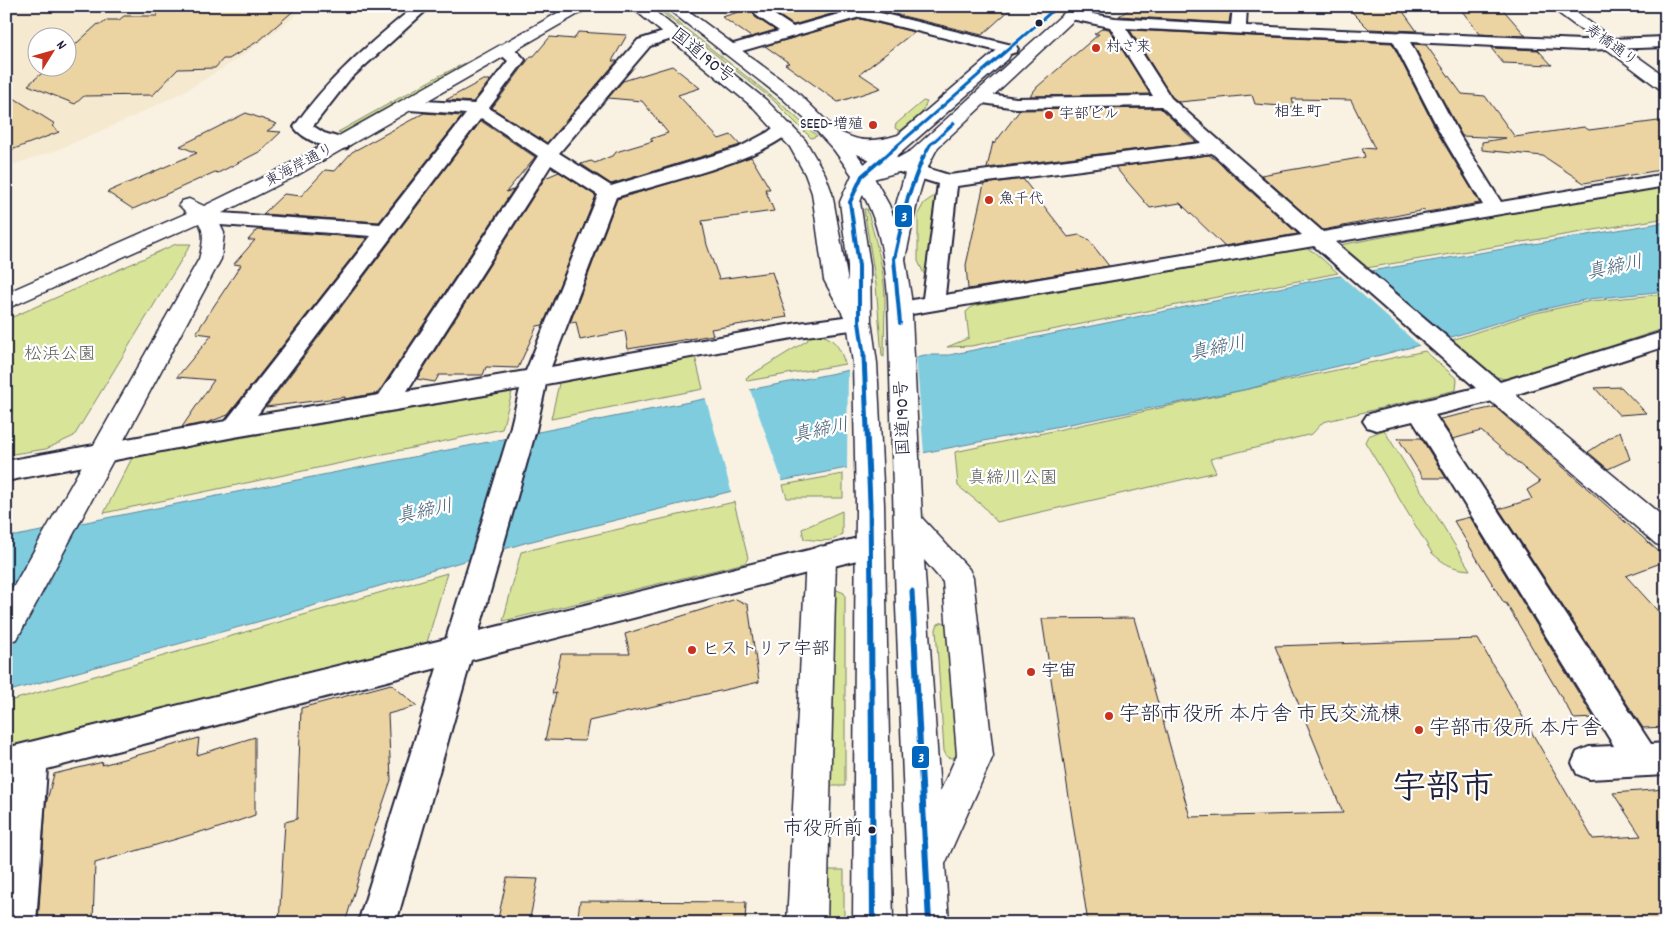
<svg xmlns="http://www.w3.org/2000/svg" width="1672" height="929" viewBox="0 0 1672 929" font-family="Dekko,'Klee One',sans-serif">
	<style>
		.built { fill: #f5e9d0; fill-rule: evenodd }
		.green { fill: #d8e598; stroke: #7d846a }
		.water { fill: #80ccdf; stroke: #5a889d }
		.pier { fill: #f9f2e3 }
		.building { fill: #ecd4a2; stroke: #22223b }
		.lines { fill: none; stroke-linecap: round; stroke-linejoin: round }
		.street-casing { stroke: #22223b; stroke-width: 4 }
		.secondary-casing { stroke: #22223b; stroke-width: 3 }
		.highway-casing { stroke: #22223b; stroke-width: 3 }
		.street { fill: #fff; fill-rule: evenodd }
		.secondary { fill: #fff; fill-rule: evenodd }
		.highway { fill: #fff; fill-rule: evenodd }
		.bus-1-far3-casing { stroke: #fff; stroke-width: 5.5 }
		.bus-1-far2-casing { stroke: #fff; stroke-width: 7 }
		.bus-1-far1-casing { stroke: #fff; stroke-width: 9 }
		.bus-1-casing { stroke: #fff; stroke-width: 10 }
		.bus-1-far3 { stroke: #0065bd; stroke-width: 3 }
		.bus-1-far2 { stroke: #0065bd; stroke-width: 4 }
		.bus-1-far1 { stroke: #0065bd; stroke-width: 5 }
		.bus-1 { stroke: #0065bd; stroke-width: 6 }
		.bus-dot { fill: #22223b; stroke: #fff; stroke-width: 2 }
		.poi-dot { fill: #c8321e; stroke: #fff; stroke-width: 2 }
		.labels { text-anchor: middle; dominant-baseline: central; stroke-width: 4.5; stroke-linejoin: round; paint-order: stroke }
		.far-street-label { font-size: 15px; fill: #22223b; stroke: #fff }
		.far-poi-label { font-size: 15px; fill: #22223b; stroke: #fff; text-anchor: start }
		.far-quarter-label { font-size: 16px; fill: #22223b; stroke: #fff }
		.street-label { font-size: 18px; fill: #22223b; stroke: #fff }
		.park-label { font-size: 18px; fill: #595c57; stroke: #fff }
		.poi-label { font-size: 18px; fill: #22223b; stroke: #fff; text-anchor: start }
		.water-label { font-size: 19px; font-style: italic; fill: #435e74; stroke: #fff }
		.near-bus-label { font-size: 20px; fill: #22223b; stroke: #fff; text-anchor: end }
		.near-poi-label { font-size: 21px; fill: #22223b; stroke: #fff; text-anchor: start }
		.near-town-label { font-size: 34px; font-weight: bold; fill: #22223b; stroke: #fff }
		.line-badge { stroke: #fff; stroke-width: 2 }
		.badge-label { font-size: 14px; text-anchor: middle; font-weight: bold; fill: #fff }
	</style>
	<rect width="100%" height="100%" fill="#f9f2e3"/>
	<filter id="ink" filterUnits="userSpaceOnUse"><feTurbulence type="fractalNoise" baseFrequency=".02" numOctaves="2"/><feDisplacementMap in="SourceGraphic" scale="10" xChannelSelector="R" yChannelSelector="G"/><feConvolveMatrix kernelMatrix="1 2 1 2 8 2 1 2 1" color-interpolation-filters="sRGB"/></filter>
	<g filter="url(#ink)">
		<path class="built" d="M6,6H309L238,59L187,90L135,116L55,151L6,167ZM38,38H68V68H38Z"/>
		<path class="green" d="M654,6H657L779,102L817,136L811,138L773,100Z
			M510,41C454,73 397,101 341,133L338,132L439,76Z
			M923,101L927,102L921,114L900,131L895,128L896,124Z
			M1666,184V218L1366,268L1340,245Z
			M937,194H939L932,231L927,275L924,274L918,261V214L924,203Z
			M864,209H867C875,238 884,267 885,298C885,317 884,337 884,357L882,356L876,285Z
			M176,244H191L74,436L46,449L6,455V320Z
			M1306,248L1314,252L1338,273L971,346L947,347L969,338L966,312L973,306Z
			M1666,294V328L1509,380L1485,374L1449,341L1531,314L1591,301Z
			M814,334C833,335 840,347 845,364L747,381L746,378L808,340L807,335Z
			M1425,351L1457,379L1456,390L1323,422L1312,434L1210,459L1216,472L997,522L983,506L958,486L955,452Z
			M695,356L703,389L551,419L560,379Z
			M512,392L502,429L104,513L133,456Z
			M1384,430L1470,570C1453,569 1444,564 1432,553L1365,442L1368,436Z
			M843,474V498H787L783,485Z
			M734,502L748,558L745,563L503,621L521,552Z
			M842,511V534C833,544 816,540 804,539L802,529Z
			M447,573L426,646L6,747V702Z
			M837,590L844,593L845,596V786H829L834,591Z
			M943,622L947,624L957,757L952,758L947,757L944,751L936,629L938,624Z
			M827,870H844V923H826Z"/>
		<path class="water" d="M1666,222V291L1589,299L1531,312L1455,336L1248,389L740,489L528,542L275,617L6,692V534L16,536L925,355H949L1328,278Z"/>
		<path class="pier" d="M1365,269L1450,340L1421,347L1339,274Z
			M916,354L924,454L847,469L848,367Z
			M749,387L783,483L732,494L705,396Z"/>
		<path class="building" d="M158,6H299L260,40L229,59H223L215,68L178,69L153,95L84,96L75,104L28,85L48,68H68V51L98,24H102L107,20H119L124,16H157Z
			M774,6H859L793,25L772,11Z
			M861,6L889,7L1014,6L982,35Z
			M1134,6H1204L1231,10L1229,23L1119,16Z
			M1346,6H1399L1417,31L1369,29Z
			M1458,6H1500L1526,36L1480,34Z
			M755,7L753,12L755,17L775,30L751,37L722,17Z
			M860,19L914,32L860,74L881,88L838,102L785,64L789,63L765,46Z
			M1103,28L1109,29L1150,94L1030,96L1037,87L1099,34H1094Z
			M1130,30L1392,43L1440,137L1480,203L1427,212L1425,210L1323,230L1261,175L1365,157L1362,148L1375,149L1351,100L1292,99L1294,107L1255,104L1252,95L1179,102L1172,97Z
			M578,32L627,35L612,61H617L547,143L492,108L531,56H534L550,37L574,39Z
			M1413,44L1426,45L1462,94L1485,96L1515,137L1584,127L1589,130L1666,120V169L1584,183L1543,156L1482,150V142L1506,138L1462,136Z
			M1491,48L1538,50L1552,65L1503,63Z
			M672,66L700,88L678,95L719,139L731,135L740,145L611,184L581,164L591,161L595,163L614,155L616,152L653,141L650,139L668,133L642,101L608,98L623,81Z
			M483,80H490L473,102L446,100Z
			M6,93L55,124L52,126L59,132L6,152Z
			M1160,108L1196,142L987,168L993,142L994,144L1020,110Z
			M246,113L277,124L267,131L281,132L261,151L218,173L215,172L133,209L107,192L197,153L180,146Z
			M424,113L462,116L379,222L263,214L284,194L301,196L325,170L335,171L352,152Z
			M481,121L535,157L506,192L513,190L378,393L345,399V397L266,407Z
			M1209,155L1216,160L1298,234L1224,246L1180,203L1150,208L1115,167Z
			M751,157L770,189H765L774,211L702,221L707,245L719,279L772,272L787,317L711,329L713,335L628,349L625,331L580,340L576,322L570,323L617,199L712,171Z
			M559,172L596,196L543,325L537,326L518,368L486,367L483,375H439L435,382L417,379L545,178Z
			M1023,179L1068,237L1079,235L1088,239L1109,266L968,289L966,265L984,184Z
			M257,230L367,238L228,415L206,423L182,427L214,380L177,377L212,335L196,333L241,265L234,264L255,240H248Z
			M1621,387L1646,413L1619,415L1595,388Z
			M1495,407L1666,558V561L1626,576L1666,620V727L1643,728L1499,509L1532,499L1527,490L1540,482L1481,431L1453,439L1440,419Z
			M1620,431L1630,459L1608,469L1588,452Z
			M1398,438H1421L1446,478H1423Z
			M1470,517L1594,718L1574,719L1506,603H1504L1454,521Z
			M736,599L748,605L759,682L589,721L585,741L545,740L556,693L552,694L561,654H630L625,634Z
			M1134,618L1190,817L1343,813L1275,646L1478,639L1593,839L1641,836L1613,793L1666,789V923H1088L1042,619Z
			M391,684L417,706L388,714L391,780L366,853L345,923H279L285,822L297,819L301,708Z
			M255,737V815L207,832V830L95,863L93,923H38L46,804L54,774L103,762L102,765L199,738L197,755Z
			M507,878L538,879L529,923H497Z
			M580,901L746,902L745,923H577Z"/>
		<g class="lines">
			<g class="street-casing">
				<path id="street" d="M415,6H431L349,80L313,126L324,133L347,140L350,144L347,148C332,152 303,140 294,127C327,79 370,43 415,6Z
					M757,6H772L770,12L793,27L860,8L1016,46L1018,49L1016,52L1010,54L860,17L735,53H723L721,50L723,47L779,31L757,16L755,13Z
					M1233,6H1247L1246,26L1582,40L1666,37V47L1582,50L1410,42L1460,136L1501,202L1666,174V186L1335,242L1500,382L1666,331V346L1505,398L1435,415L1651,744L1666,743V775L1589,779L1577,774L1572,763L1577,752L1589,747L1614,746L1413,421L1376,430L1367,427L1363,421L1367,415L1376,412L1476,388L1314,246L900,316L892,314L889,309L892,304L923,298L938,184L893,170L839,146L836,142L839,138L845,137L851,138L907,162L949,175L1201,143L1161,106L1016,108L976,102L973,98L976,94L982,93L1016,98L1153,96L1110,27L1066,18L1063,15L1066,12L1071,10L1115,18L1231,25ZM1126,28L1393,41L1442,136L1483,205L1323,232L1171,98ZM1212,153L1302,235L945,295L957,186Z
					M1657,6H1666V11L1659,9Z
					M673,29L678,31L681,34L678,37L650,46L559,153L611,186L738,148L768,132L778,124L784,123L790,124L793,128C772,158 655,185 616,197L551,367L798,323L859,315L867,317L870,322L867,327L859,329L798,337L546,384L536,430L479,631L870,535L880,538L884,546L880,554L471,660L396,923H358L437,668L47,769L36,923H6V840L12,778L6,780V748L446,639L510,430L520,389L234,437L6,481V461L226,421L371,236L206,224L199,222L196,218L199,214L206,212L380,224L466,114L409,110L403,109L400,105L403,101L409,100L474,104L508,61L497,51L499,48C510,45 519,52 525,60L489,108L547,145L638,40ZM481,118L538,156L379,395L257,415ZM551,165L598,195L526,371L407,391Z"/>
			</g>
			<g class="secondary-casing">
				<path id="secondary" d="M570,6H590L587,9L294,177L216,216L224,233L221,259L17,639L6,642V600L199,259C202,247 206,235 199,223L6,309V293L187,213L179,205L182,201L189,199L204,206L280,169Z
					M1072,6H1089L938,147C918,181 914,221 905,259L902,264L894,266L886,264L883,259L897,201L906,170L862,182L855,180L852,176L855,172L861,170L863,165L879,151C863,152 833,150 824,136L826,132C838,129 846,136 858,139C872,142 885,139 898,135L996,51H1008L1010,55L1008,59L889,163L912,150Z
					M1549,6H1567L1666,77V90L1660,89Z
					M1496,383L1505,386L1666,519V547L1656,544L1487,398L1483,392L1487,386Z"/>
			</g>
			<g class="highway-casing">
				<path id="highway" d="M630,6H648L766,100L805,140L825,174L832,193L848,282V266L840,202L852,175L834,150L809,123L782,98L664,6H682L795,90L847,141L872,174L889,205L902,240L911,297L922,518L969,569L973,578L993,756L945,864L949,923H909L896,607L888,297C885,261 880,226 863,194L860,202L870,266L871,321L877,363L884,504L893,923H853L856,504L853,363L847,322L824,280L812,193L805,174L790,147L754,108ZM924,560L943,582L957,755L940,792Z
					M821,546L832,550L836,558L827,923H787L806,558L810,550Z"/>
			</g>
			<use href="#street" class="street"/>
			<use href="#secondary" class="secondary"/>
			<use href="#highway" class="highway"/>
			<g class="bus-1-far3-casing">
				<path id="bus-1-far3" d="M883,158L1058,6
					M923,158L930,145L954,123"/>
			</g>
			<g class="bus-1-far2-casing">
				<path id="bus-1-far2" d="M900,323L894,259L908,197L923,157
					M864,357L859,322V266L850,202L862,176L884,157"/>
			</g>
			<g class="bus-1-far1-casing">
				<path id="bus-1-far1" d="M864,356L870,504L871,610
					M912,591L913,610"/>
			</g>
			<g class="bus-1-casing">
				<path id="bus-1" d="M871,608L873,923
					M913,608L929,923"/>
			</g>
			<use href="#bus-1-far3" class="bus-1-far3"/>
			<use href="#bus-1-far2" class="bus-1-far2"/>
			<use href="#bus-1-far1" class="bus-1-far1"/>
			<use href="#bus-1" class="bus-1"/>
		</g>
	</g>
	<g class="bus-dot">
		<circle cx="1039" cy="23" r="4.5"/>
		<circle cx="872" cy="830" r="4.5"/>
	</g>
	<g class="poi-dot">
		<circle cx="1096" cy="48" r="5"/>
		<circle cx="1049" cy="115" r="5"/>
		<circle cx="873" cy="125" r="5"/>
		<circle cx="989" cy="200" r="5"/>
		<circle cx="692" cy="650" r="5"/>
		<circle cx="1031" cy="672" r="5"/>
		<circle cx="1109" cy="716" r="5"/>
		<circle cx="1419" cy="730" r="5"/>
	</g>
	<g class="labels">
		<g class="far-street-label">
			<text transform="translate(1611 46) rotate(36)">寿橋通り</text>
			<text transform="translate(300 166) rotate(-28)">東海岸通り</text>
		</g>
		<g class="far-poi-label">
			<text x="1106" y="48">村さ来</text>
			<text x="1059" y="115">宇部ビル</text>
			<text x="863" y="125" text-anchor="end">SEED-増殖</text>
			<text x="999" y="200">魚千代</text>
		</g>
		<g class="far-quarter-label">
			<text x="1298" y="112">相生町</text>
		</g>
		<g class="street-label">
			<text transform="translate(702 57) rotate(39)">国道190号</text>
			<text transform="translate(904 418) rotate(-92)">国道190号</text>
		</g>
		<g class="park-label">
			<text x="60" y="355">松浜公園</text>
			<text x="1013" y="479">真締川公園</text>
		</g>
		<g class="poi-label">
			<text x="702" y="650">ヒストリア宇部</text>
			<text x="1041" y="672">宇宙</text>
		</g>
		<g class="water-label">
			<text transform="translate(1615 269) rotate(-12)">真締川</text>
			<text transform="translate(1218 350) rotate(-12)">真締川</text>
			<text transform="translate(821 432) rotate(-12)">真締川</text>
			<text transform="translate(425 513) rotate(-12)">真締川</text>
		</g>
		<g class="near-bus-label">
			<text x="863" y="830">市役所前</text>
		</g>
		<g class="near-poi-label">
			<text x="1119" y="716">宇部市役所 本庁舎 市民交流棟</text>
			<text x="1429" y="730">宇部市役所 本庁舎</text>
		</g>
		<g class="near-town-label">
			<text x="1443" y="790">宇部市</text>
		</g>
	</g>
	<g class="line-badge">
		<rect x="894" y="204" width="19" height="24" rx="5" fill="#0065bd"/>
		<rect x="911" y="745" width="19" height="24" rx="5" fill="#0065bd"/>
	</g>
	<g class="badge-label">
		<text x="904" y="221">3</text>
		<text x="921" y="762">3</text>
	</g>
	<rect width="1672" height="929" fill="none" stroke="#fff" stroke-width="25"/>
	<rect x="12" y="12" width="1647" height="904" fill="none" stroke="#22223b" stroke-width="2" filter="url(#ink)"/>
	<g transform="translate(52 52) rotate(53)"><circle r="24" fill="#ffffff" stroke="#a7a7b1"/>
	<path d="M0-4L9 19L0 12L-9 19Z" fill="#c8321e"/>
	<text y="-8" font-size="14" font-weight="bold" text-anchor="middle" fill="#22223b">N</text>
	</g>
</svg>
